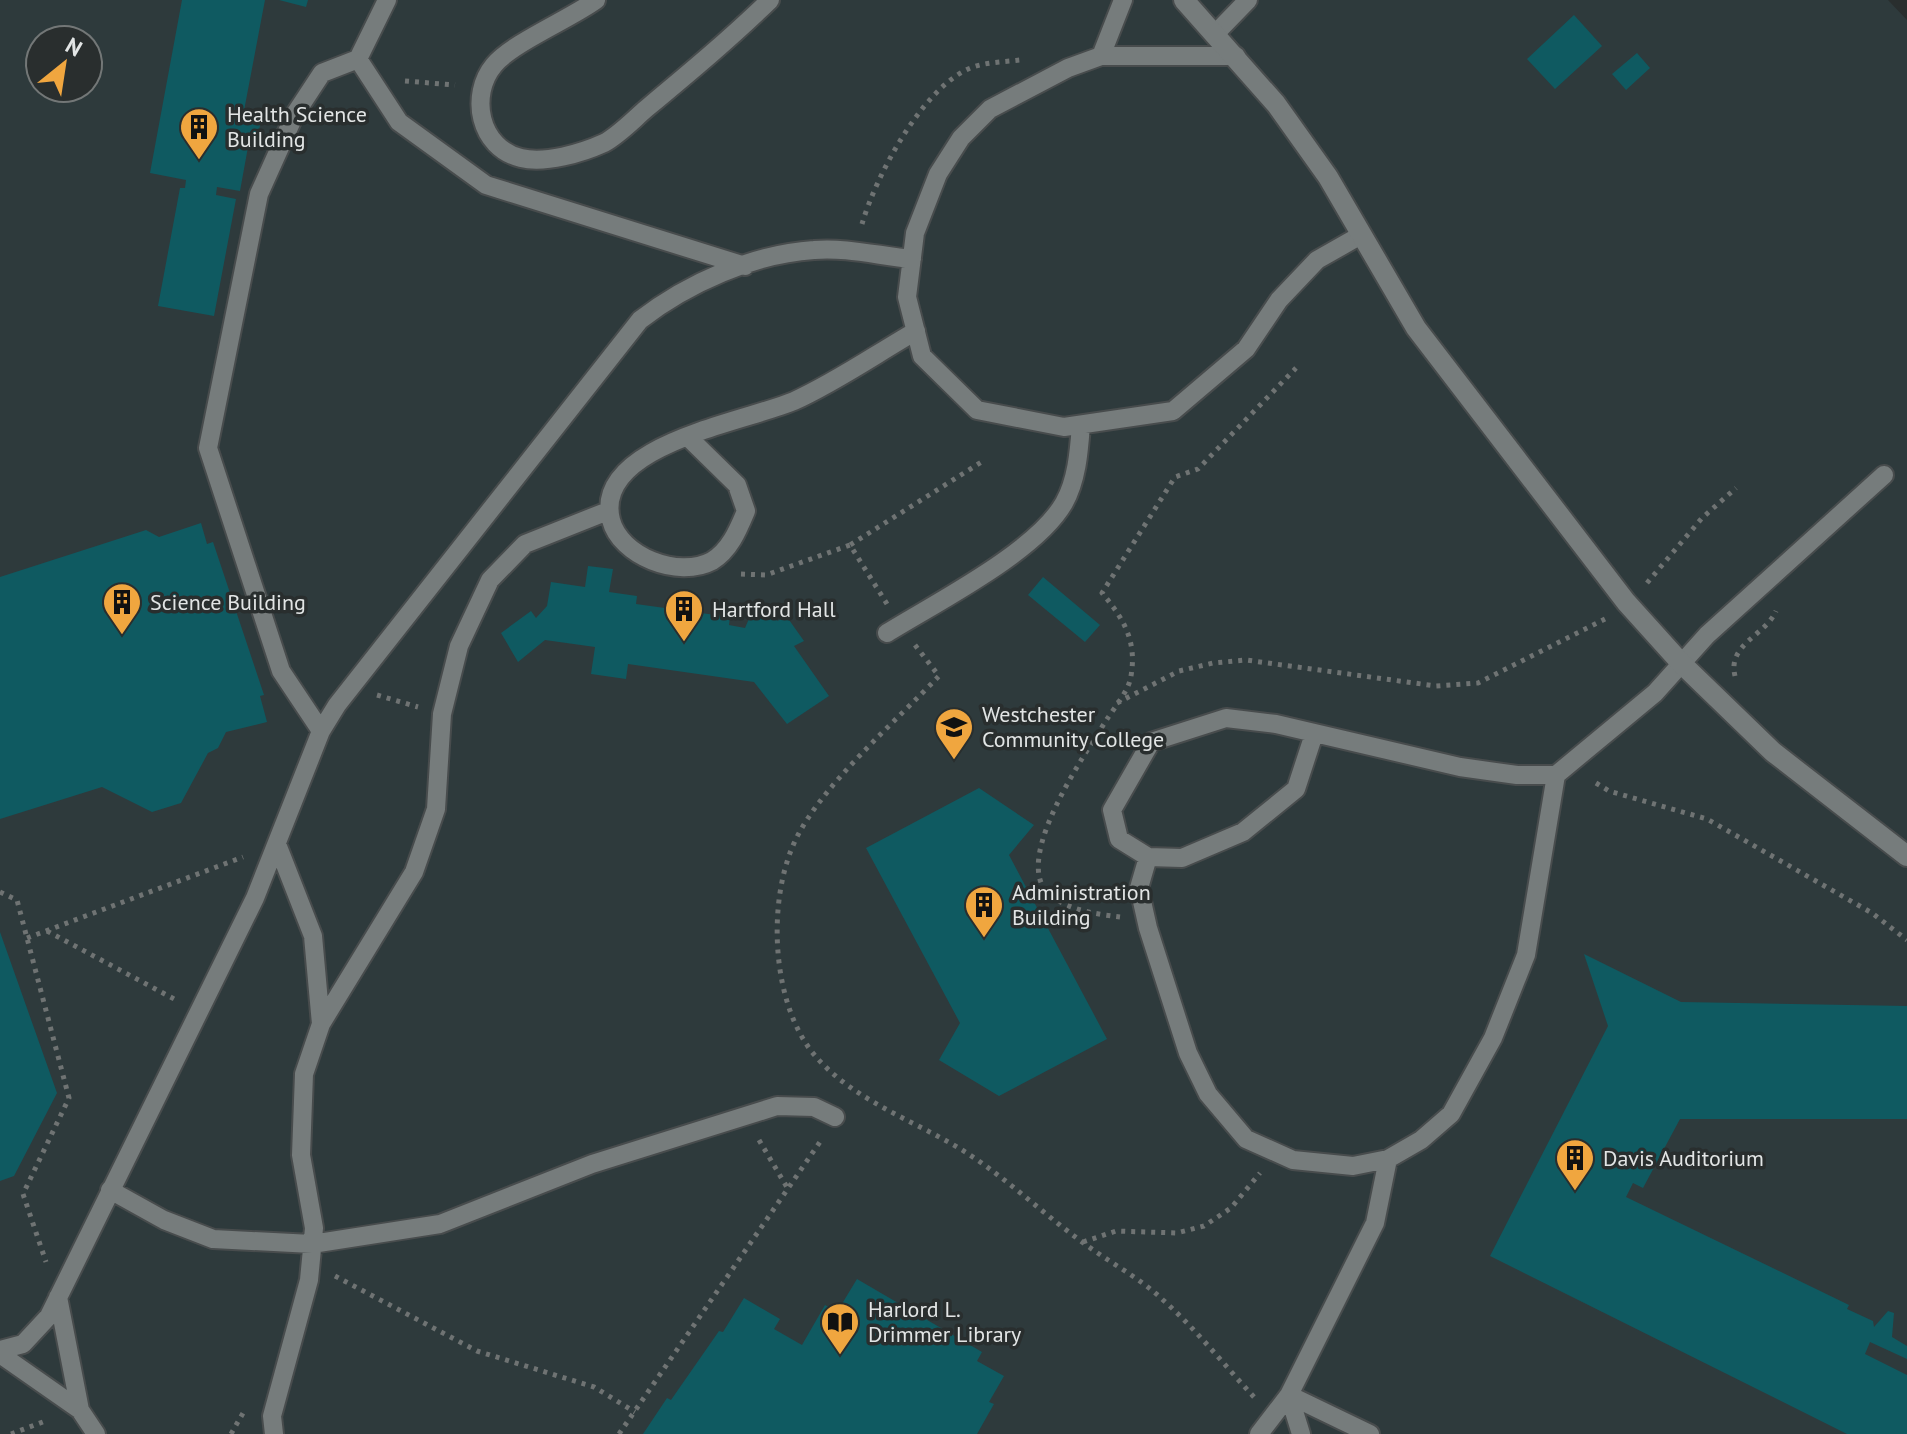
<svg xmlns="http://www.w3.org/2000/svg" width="1907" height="1434" viewBox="0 0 1907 1434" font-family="'PT Sans',sans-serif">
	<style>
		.built { fill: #2e3a3c; fill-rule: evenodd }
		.building { fill: #0f5a61 }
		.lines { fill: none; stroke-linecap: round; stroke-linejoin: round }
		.service-casing { stroke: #484c4d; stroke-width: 22 }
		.minor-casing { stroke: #484c4d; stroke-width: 24 }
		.path { stroke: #6f7373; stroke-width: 5; stroke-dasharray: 4 6; stroke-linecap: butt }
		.service { stroke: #767c7c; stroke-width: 18 }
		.minor { stroke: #767c7c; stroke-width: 20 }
		.labels { text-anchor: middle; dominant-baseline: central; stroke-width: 7; stroke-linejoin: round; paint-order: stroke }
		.poi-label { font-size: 22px; fill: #e2e5e5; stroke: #292e2e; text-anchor: start }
	</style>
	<rect width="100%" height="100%" fill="#292e2e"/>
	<path class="built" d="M0,0H1888L1907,20V1434H0ZM40,40H88V88H40Z"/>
	<path class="building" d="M182,0H265L243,116L261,119L256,149L248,147L240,191L217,187L216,195L236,199L214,316L158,306L180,188H185L186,180L150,173Z
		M279,0H308L306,7Z
		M1574,15L1602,46L1555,89L1527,59Z
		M1637,53L1650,68L1626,90L1612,74Z
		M201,523L207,544L213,542L264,695L260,696L267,722L226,732L218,748L208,753L181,803L152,812L102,787L0,819V577L146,530L159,537Z
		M588,566L613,569L609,592L637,596L636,604L730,617L729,625L745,628L751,614L778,618L777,621L787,617L804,641L794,646L829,696L787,724L754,682L628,664L626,679L591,674L595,647L545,640L518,662L501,633L531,611L536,618L547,606L551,582L585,587Z
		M1043,577L1100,625L1085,642L1028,595Z
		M979,788L1034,825L1009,855L1107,1039L999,1096L939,1060L960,1023L866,848Z
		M0,932L57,1093L14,1176L0,1181Z
		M1584,954L1681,1002L1907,1006V1119H1680L1643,1188L1633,1183L1626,1197L1849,1305L1847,1309L1873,1321L1874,1327L1888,1311L1894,1313L1892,1337L1907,1346V1359L1870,1342L1865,1354L1907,1375V1434H1847L1490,1256L1608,1026Z
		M857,1279L982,1352L977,1361L1004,1376L989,1402L994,1404L977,1434H643L667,1398L671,1400L719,1331L723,1332L744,1298L780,1319L774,1329L802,1345L825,1305L837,1312Z"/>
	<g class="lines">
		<g class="service-casing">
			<path id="service" d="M387,0L358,59L399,122L486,185L745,266
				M596,0C570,19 512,43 494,65C469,95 479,148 521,158C545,164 582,153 604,143C619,135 634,119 647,108C689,73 731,38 770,0
				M1123,0L1101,56L1068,68L990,109L961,138L938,174L915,233L907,297L922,356L977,410L1064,427L1173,411L1246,349L1279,300L1317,260L1361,235
				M1216,33L1248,0
				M1101,56H1236
				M688,437L737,485L746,511C738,530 730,550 712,561C678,579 620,556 611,520C592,445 745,422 794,401C836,382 876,354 916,331
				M887,633C937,602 1036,552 1064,503C1077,480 1079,451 1081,425
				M321,731L281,671L208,448L259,194L295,114L322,73L358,59
				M1314,734L1296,789L1243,832L1182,858L1148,857L1119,839L1112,810L1151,742L1226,718L1276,724L1460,767L1517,775H1556L1655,693L1707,635L1884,475
				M277,844L313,936L321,1024
				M1148,857L1139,888L1148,928L1188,1053L1208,1094L1246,1139L1293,1160L1353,1166L1388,1159L1421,1140L1451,1114L1493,1038L1526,955L1556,775
				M110,1190L164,1220L213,1239L312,1244L440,1224L592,1164L777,1106L814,1107L835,1117
				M58,1297L80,1410
				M0,1350L23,1344L49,1316L255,898L321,731L337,705L640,320C688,283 753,254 814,250C845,247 880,256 912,259
				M0,1354L80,1410L96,1434
				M1289,1395L1370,1434
				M1289,1395L1301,1434
				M274,1434L272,1416L309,1280L314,1228L301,1155L304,1074L321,1024L414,872L436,809L442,714L459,646L490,580L525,544L608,511
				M1259,1434L1289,1395L1375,1223L1388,1159"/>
		</g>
		<g class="minor-casing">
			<path id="minor" d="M1184,0L1276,104L1328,177L1416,328L1626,602L1681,663L1773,752L1907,856"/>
		</g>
		<path class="path" d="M405,81L455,85
			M862,224C876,176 920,93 966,70C982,62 1003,62 1020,60
			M741,574L766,575L850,545
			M1647,583L1702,518L1736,488
			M887,604L850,545L983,461
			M915,645L939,676C896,721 822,785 796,839C766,900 771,1007 817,1058C857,1103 921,1123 970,1155C1012,1183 1048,1218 1089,1247C1114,1265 1141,1279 1163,1300C1196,1329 1224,1365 1254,1397
			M1735,676C1727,644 1766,635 1776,611
			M377,695L418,707
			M1117,703L1179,671L1213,663L1246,660L1436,686L1478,683L1605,619
			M1596,783L1609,791L1707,819L1872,913L1907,940
			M0,892L17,900L69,1098L23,1194L46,1262
			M1120,917C1096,914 1064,910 1046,891C1015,854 1086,753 1107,719C1115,707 1129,690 1131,676C1137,641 1124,619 1102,593L1175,477L1198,469L1296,368
			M47,931L176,1000
			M27,938L243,857
			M759,1140L788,1189
			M1083,1242L1116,1231L1177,1233L1204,1226L1231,1208L1260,1173
			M335,1276L477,1351L594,1387L635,1412
			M11,1434L48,1420
			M231,1434L243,1413
			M619,1434L822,1139"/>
		<use href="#service" class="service"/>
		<use href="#minor" class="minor"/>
	</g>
	<defs>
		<g id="building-pin" transform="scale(2)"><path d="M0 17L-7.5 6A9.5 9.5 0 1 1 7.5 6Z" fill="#f0a63f" stroke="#292e2e"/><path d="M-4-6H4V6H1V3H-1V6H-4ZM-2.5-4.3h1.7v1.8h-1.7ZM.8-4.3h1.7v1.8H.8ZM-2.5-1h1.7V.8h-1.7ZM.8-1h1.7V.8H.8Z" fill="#111"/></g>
		<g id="university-pin" transform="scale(2)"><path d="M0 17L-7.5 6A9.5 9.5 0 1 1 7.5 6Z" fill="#f0a63f" stroke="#292e2e"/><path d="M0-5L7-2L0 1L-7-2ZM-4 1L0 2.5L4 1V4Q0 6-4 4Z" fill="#111"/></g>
		<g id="library-pin" transform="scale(2)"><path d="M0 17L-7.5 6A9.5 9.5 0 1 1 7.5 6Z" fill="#f0a63f" stroke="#292e2e"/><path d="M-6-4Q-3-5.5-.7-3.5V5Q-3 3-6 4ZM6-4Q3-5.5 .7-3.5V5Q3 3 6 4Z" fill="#111"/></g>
	</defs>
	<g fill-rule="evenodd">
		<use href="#building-pin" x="199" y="127"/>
		<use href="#building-pin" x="122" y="602"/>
		<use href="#building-pin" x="684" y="609"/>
		<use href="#university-pin" x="954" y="727"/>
		<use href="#building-pin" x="984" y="905"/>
		<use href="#building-pin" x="1575" y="1158"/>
		<use href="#library-pin" x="840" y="1322"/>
	</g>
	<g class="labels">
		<g class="poi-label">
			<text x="227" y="114">Health Science<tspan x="227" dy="25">Building</tspan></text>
			<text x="150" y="602">Science Building</text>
			<text x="712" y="609">Hartford Hall</text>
			<text x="982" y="714">Westchester<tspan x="982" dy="25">Community College</tspan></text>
			<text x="1012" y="892">Administration<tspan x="1012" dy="25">Building</tspan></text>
			<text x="1603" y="1158">Davis Auditorium</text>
			<text x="868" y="1309">Harlord L.<tspan x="868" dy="25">Drimmer Library</tspan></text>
		</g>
	</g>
	<g transform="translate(64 64) rotate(30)"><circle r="38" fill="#292e2e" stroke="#737777" stroke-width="2"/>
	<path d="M0-6L14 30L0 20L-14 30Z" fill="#f0a63f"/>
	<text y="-12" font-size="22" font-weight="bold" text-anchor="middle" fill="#e2e5e5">N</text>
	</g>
</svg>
